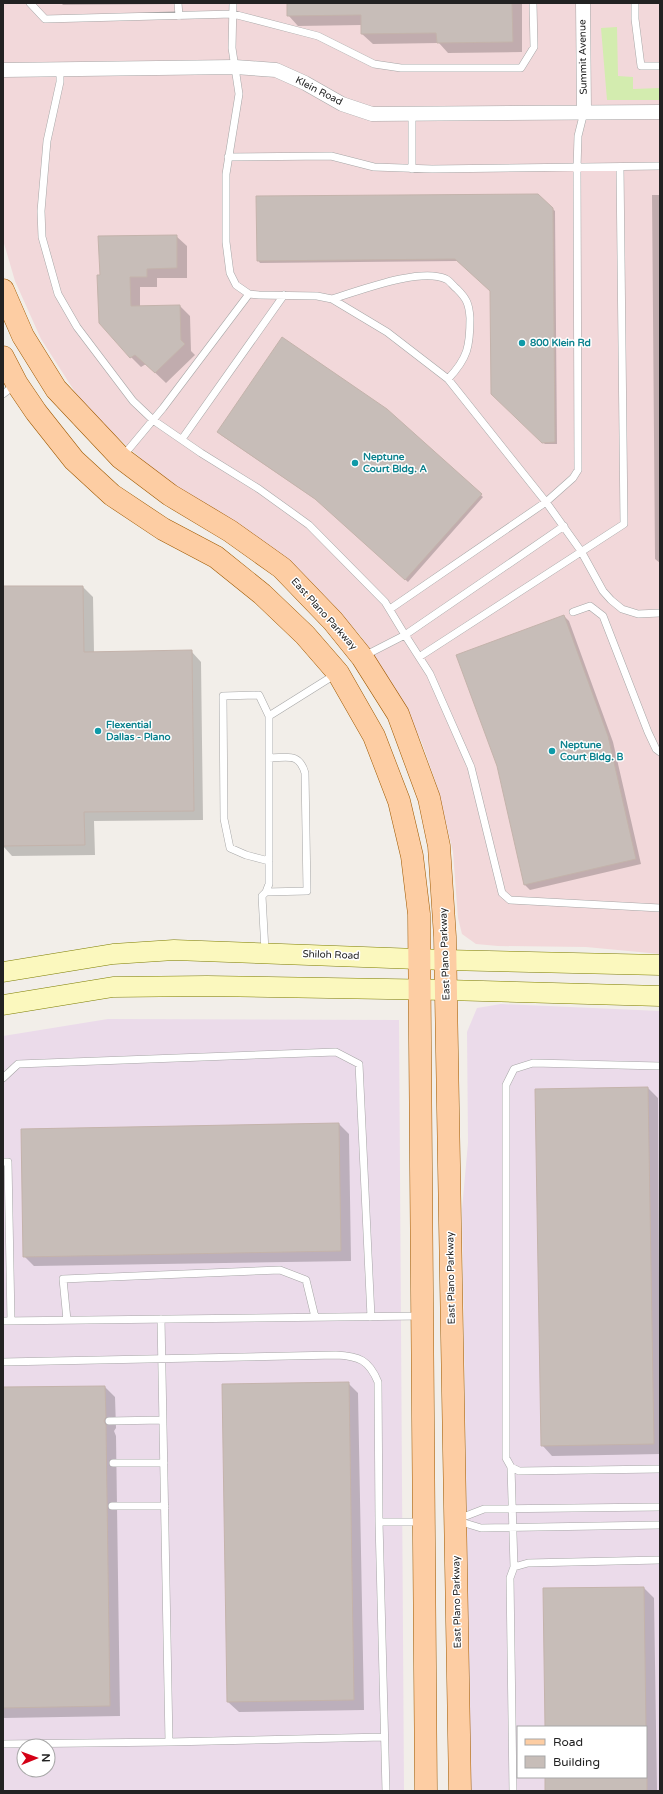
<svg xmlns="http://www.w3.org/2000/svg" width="663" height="1794" viewBox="0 0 663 1794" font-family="'Varela Round',sans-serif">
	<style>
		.commercial { fill: #f2d8da }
		.industrial { fill: #ebdbea; fill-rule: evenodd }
		.grass { fill: #d3ecaf }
		.shadow { fill: #0003 }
		.building { fill: #c7bdb8; stroke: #c4b3ab }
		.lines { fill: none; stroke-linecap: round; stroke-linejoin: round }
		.lane-casing { stroke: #a6a6a6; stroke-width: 8 }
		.street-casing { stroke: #a6a6a6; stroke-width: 15 }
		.secondary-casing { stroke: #7e7e03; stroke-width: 21 }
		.primary-casing { stroke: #a05a00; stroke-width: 23 }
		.lane { stroke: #fff; stroke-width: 7 }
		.street { stroke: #fff; stroke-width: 14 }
		.secondary { stroke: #fbf8be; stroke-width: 20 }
		.primary { stroke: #fdcda3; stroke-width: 22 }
		.culture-dot { fill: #0f9aa8; stroke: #fff; stroke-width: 1.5 }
		.labels { text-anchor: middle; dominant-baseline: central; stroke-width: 3; stroke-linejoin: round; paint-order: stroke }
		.street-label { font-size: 10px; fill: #222; stroke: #fff }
		.culture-label { font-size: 10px; font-weight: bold; fill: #0d838f; stroke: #fff; text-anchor: start }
	</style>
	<rect width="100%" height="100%" fill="#f2eee9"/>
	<path class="commercial" d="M3,3H660V954L586,947L498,946L476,944L462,934L458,918L453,852L438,789L422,743L402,700L360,635L318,590L281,555L166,481L106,427L75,392L41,339L15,281L3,240Z"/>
	<path class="industrial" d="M501,1004L660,1011V1791H471L462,1209L468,1143L467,1032L477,1008ZM518,1727H646V1777H518Z
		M108,1019L399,1020L404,1791H3V1036ZM24,1746H48V1770H24Z"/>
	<path class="grass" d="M617,27L618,76L633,77V89L660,88V100H607L601,28Z"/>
	<path class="shadow" d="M61,3H179V4L63,5Z
		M288,3H522V52L448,53L439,43L373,44L362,34V25L298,26L288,15Z
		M537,195L555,211L557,444H545L492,393L491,291L458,261L260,263L258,260Z
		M652,195H660V563L655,559Z
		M176,236L187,246V278H157V287H140V307L180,306L190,316L191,351L195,355L166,383L146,364L141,367L131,357L101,276Z
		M387,410L483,497L408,582L318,501L221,435Z
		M3,587H83L93,597L94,652L191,651L201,662L203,820L94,821L95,855L12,856L3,846Z
		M564,616L569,621L613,742L641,864L530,890L525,885Z
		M648,1088L658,1098L660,1454L552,1456L542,1445L536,1090Z
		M339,1124L349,1134L351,1261L34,1266L24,1256Z
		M348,1383L358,1393L364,1710L239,1712L228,1702Z
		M105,1387L115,1397L116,1428L114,1431L116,1436L120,1716L3,1718V1388Z
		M644,1588L654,1598L657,1791H546V1777H646V1727H546L544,1589Z"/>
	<path class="building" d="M287,3H512L513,42L437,43L436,33L361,34V15L287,16Z
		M538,194L553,208L555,442L542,443L491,394L490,291L455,259L257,261L256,196Z
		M177,235V268L147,269V277H130L131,306L180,305L181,340L185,344L155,373L135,355L130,358L99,323L97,275H100L98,236Z
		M282,337L387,409L482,494L405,580L315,499L217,432Z
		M3,586H83L84,652L192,650L194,811L84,812L85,845L3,846Z
		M564,615L608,736L636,859L524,885L497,766L456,655Z
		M648,1087L654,1444L541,1446L535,1089Z
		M339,1123L341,1251L23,1257L21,1129Z
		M349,1382L354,1700L227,1702L222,1384Z
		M105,1386L106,1417L104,1421L106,1425L110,1706L3,1708V1387Z
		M644,1587L646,1727H545L543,1588Z
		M545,1777H647V1791H545Z"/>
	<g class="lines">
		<g class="lane-casing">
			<path id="lane" d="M30,3L45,19L233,14L318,36L374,64L401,68H521L534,47L533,3
				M178,3L179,16
				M233,3L232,48L239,94L226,174V242L230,273L236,285L249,294L259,295L317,296L332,299L387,332L448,379L546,502L581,551L603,591L611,600L622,609L638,614L660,613
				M635,3V19L641,66H660
				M60,69V82L47,141L41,211L42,237L58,294L77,327L133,401L153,420L201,453L259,489L309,525L385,602L405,635L364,656
				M412,115V169
				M228,157L331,156L374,167L432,169L660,166
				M332,299C359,291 420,267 446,279C450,281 453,286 457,289C467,299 469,304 470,318C470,346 468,358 448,379
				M3,394L15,385
				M182,439L284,295
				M123,456L163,408L249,294
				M564,526L405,635L430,674L471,767L502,893L510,900L660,908
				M390,609L546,502L573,478L578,470L577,168L578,136L584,112
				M573,612L590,606L603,616L648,732L656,749L660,752
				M419,657L624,524L620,167
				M269,861L246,855L230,848L224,819L223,696L259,695L269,716
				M266,892L307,891L305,773C299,752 287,758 269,758
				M265,951L262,896L266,892L269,884V716L336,674
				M660,1066L533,1063L514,1069L506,1085V1458L511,1467L519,1471L660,1469
				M3,1078L18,1064L336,1052L359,1064L371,1317
				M3,1162H8L11,1321
				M67,1320L63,1279L280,1270L306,1280L315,1317
				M3,1321L421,1316
				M3,1362L336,1355C359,1356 369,1360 378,1382L379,1522L386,1791
				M109,1421L163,1420
				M113,1463H164
				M511,1467L514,1567
				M112,1506H165
				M458,1519L484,1509L660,1507
				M458,1521L481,1528L660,1525
				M379,1522H421
				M169,1742L384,1737
				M3,1744L169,1742L161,1319
				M513,1791L510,1578L514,1567L528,1563L660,1560"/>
		</g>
		<g class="street-casing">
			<path id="street" d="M583,3L584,112
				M3,70L235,67L276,70L305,83L342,104L372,114L660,112"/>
		</g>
		<g class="secondary-casing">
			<path id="secondary" d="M3,972L113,954L174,950L445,960L660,965
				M3,1005L113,987L207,986L446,990L660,996"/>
		</g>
		<g class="primary-casing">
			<path id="primary" d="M3,290L23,336L56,389L121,458L170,495L230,531L282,568L333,621L362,657L398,714L429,798L439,846L445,937L460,1791
				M3,357L17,384L36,412L74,460L112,495L163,529L216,557L262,594L305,635L338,673L374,736L399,801L412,856L419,914L426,1791"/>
		</g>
		<use href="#lane" class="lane"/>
		<use href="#street" class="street"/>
		<use href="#secondary" class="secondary"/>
		<use href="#primary" class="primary"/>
	</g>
	<g class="culture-dot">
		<circle cx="522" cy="343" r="4"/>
		<circle cx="355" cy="463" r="4"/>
		<circle cx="98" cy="731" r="4"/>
		<circle cx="552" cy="751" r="4"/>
	</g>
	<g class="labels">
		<g class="street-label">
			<text transform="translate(583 57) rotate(-91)">Summit Avenue</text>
			<text transform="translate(319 91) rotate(27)">Klein Road</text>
			<text transform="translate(324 614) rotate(48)">East Plano Parkway</text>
			<text transform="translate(445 954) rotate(-92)">East Plano Parkway</text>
			<text transform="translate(331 955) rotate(2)">Shiloh Road</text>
			<text transform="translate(451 1278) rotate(-91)">East Plano Parkway</text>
			<text transform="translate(457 1602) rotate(-91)">East Plano Parkway</text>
		</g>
		<g class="culture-label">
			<text x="530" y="343">800 Klein Rd</text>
			<text x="363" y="457">Neptune<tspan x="363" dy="12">Court Bldg. A</tspan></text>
			<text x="106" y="725">Flexential<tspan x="106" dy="12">Dallas - Plano</tspan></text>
			<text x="560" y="745">Neptune<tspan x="560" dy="12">Court Bldg. B</tspan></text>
		</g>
	</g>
	<rect width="663" height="1794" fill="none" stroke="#222222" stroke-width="8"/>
	<rect x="517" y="1726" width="130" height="52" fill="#ffffff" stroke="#a7a7a7"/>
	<rect x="525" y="1739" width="20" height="6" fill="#fdcda3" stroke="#a7a7a7"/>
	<text x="553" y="1746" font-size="12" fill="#222222">Road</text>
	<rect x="525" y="1756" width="20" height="12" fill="#c7bdb8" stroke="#a7a7a7"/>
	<text x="553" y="1766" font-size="12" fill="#222222">Building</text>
	<g transform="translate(36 1758) rotate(89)"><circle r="19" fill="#ffffff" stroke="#a7a7a7"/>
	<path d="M0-3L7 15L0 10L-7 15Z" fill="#d40016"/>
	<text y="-6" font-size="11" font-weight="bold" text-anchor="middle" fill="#222222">N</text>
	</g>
</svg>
